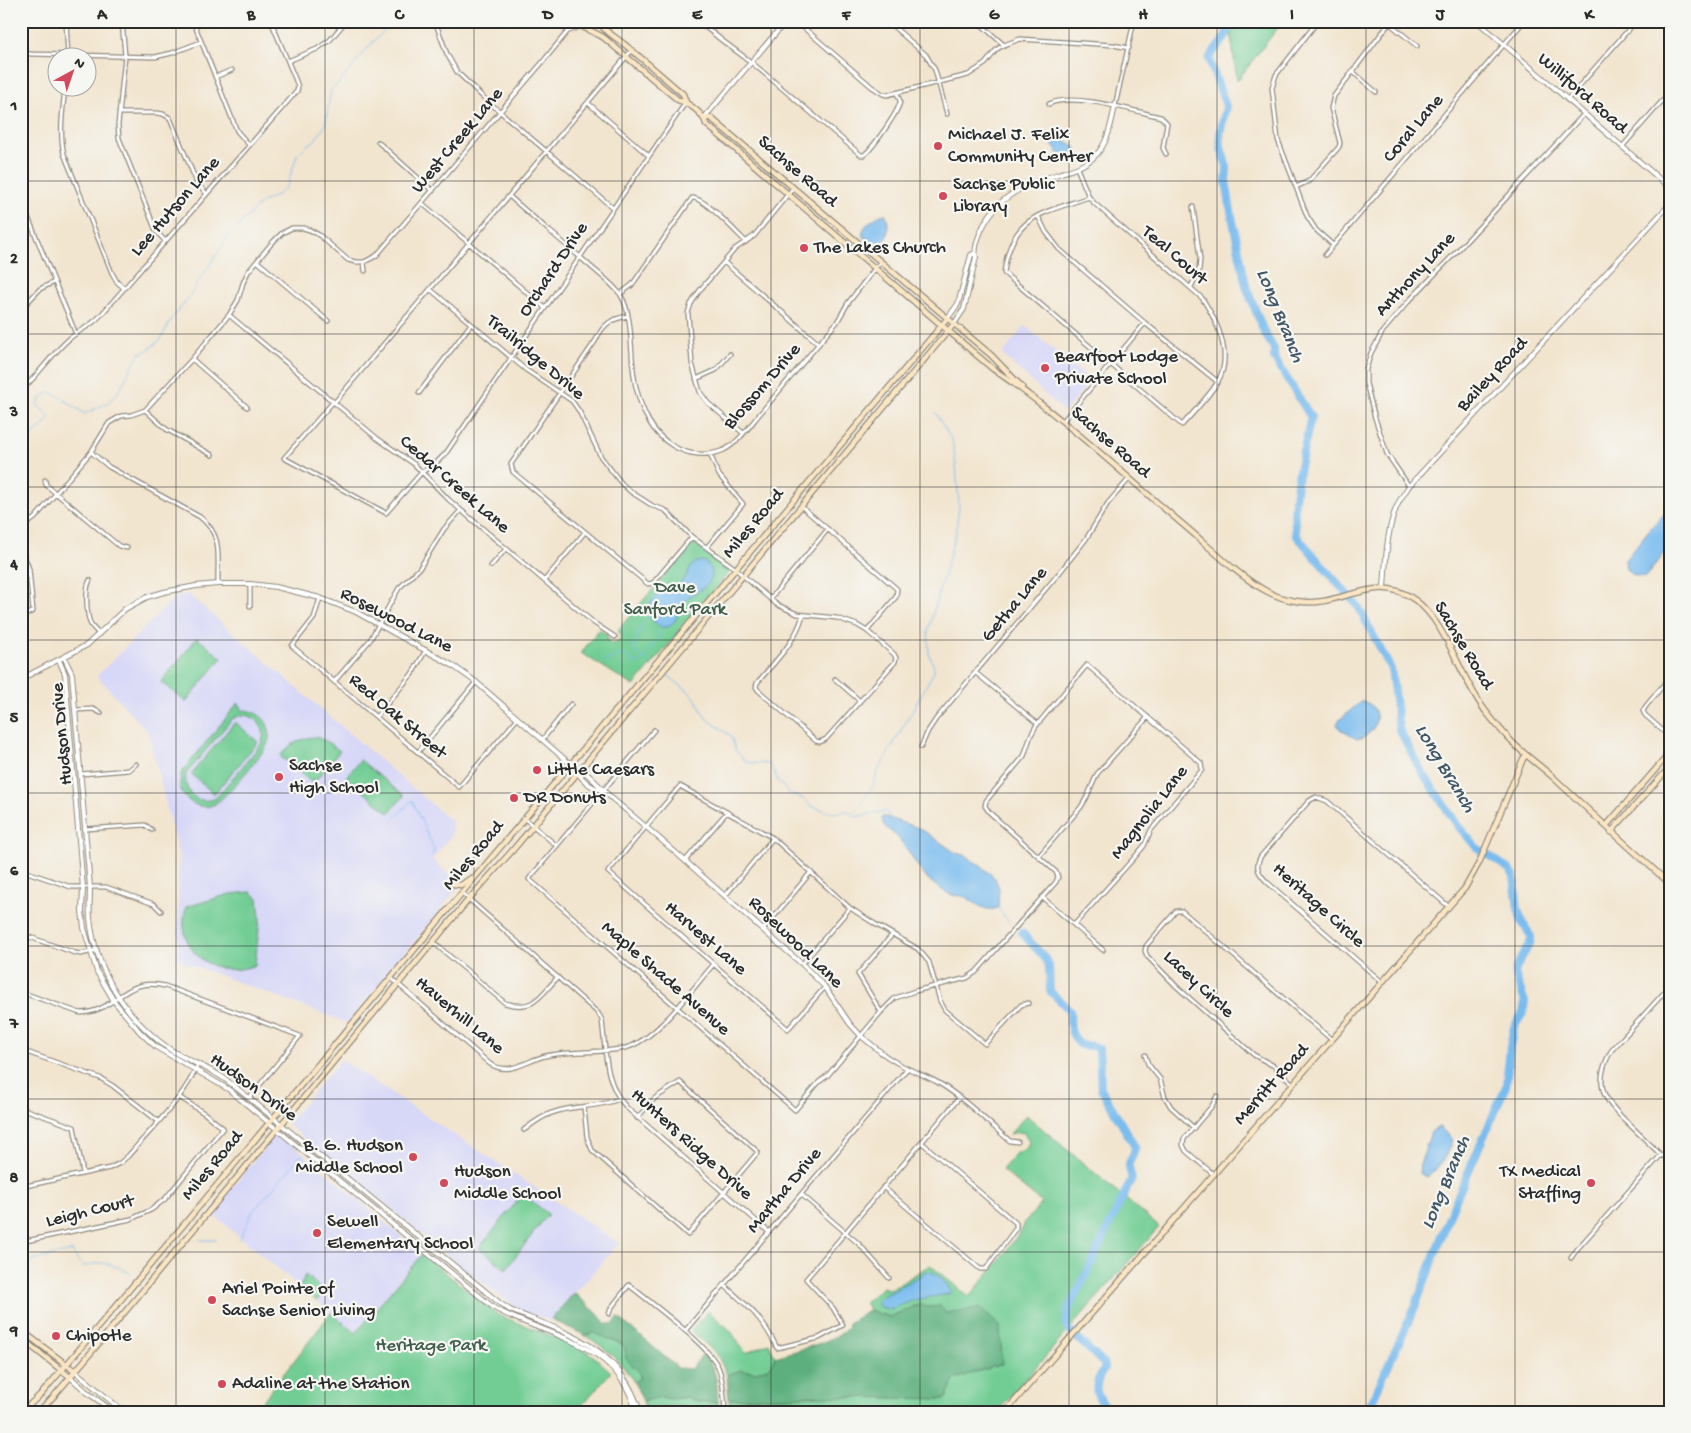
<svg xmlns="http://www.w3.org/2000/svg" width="1691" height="1433" viewBox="0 0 1691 1433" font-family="'Gochi Hand',sans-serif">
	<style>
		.built { fill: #d7d7f8 }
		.green { fill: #72cd94; stroke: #4e7c60; fill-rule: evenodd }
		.forest { fill: #5db07e; stroke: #446e54 }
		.water { fill: #79bcef; stroke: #52748d }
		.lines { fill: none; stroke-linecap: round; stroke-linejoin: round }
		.stream { stroke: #79bcef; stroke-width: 1 }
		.river { stroke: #79bcef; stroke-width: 8 }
		.minor-casing { stroke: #8e887d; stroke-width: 5.5 }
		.tertiary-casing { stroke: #8e887d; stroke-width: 6 }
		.secondary-casing { stroke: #8e887d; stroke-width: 7 }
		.minor { stroke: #fff; stroke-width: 3 }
		.tertiary { stroke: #fff; stroke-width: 4 }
		.secondary { stroke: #fbe6c4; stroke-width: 4.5 }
		.grid { fill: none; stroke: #2b2b2b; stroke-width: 1; stroke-opacity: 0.55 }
		.poi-dot { fill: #d1495b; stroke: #f6f6f2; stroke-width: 2 }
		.labels { text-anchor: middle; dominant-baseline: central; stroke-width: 4.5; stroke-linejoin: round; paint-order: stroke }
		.street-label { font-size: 19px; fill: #2b2b2b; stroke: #f6f6f2 }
		.poi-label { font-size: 19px; fill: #2b2b2b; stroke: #f6f6f2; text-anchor: start }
		.park-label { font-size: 19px; fill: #405c4a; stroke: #f6f6f2 }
		.water-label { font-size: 20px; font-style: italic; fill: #425666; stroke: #f6f6f2 }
		.neatline { fill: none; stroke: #2b2b2b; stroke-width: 2 }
		.grid-label { font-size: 16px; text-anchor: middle; font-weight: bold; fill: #2b2b2b }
	</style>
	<rect width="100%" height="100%" fill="#f6f6f2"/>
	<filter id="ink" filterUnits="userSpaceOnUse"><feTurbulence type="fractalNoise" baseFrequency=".02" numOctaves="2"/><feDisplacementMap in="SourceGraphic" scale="10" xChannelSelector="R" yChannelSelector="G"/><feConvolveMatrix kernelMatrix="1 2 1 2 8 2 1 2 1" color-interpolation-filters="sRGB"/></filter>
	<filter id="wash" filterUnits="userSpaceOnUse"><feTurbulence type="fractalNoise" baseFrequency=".0096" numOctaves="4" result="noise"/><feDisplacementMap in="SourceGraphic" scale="20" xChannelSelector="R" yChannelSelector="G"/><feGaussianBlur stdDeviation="1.12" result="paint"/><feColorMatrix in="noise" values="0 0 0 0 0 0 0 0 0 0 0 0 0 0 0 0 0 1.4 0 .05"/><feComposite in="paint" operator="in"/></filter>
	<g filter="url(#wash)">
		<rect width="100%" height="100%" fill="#f2e5cf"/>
		<path class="built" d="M1025,326L1091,381L1064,412L1002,354Z
			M188,594L452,822L451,836L432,859L460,885L348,1023L178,960L179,857L148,732L97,676L175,597Z
			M341,1060L619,1243L551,1321L520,1310L476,1278L287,1124Z
			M278,1132L422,1254L355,1333L211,1213Z"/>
		<path class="green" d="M1229,21H1283L1237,81Z
			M693,542L731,570L634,686L581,653L599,629L606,634L609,642L614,644L619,641L621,635L618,630Z
			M197,638L222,658L186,702L161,682Z
			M238,703L242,707L240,710C259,709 276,725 267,745C262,755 223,801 213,805C203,809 192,805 185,797C179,790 179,780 182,772ZM241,715C257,715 267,727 262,743L216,798C198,806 183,793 186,774L232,719Z
			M235,722L258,742L214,794L191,774Z
			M316,737L326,741L340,751L315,781L311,782L280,756C290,744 300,738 316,737Z
			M360,760L404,796L389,813L346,777Z
			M251,892L258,898L260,918L255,965C225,978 187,962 184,927C183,920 185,913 186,907L230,894Z
			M1026,1115L1159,1227L997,1412H730L729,1399L805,1396L945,1399L954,1379L1002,1364L946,1313L941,1306L926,1307L920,1304L889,1317L869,1310L865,1302L883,1287L890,1290L930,1265L969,1297L999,1261L1023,1228L1024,1223L1042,1203L1002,1170L1016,1153L1026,1149L1029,1143C1025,1130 1021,1131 1010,1134Z
			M523,1194L548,1214L506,1269L479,1248Z
			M422,1254L498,1315L572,1344L590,1353L611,1372L576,1412L255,1411L331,1313L356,1333Z
			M305,1275L312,1280L324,1292L317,1301L300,1287Z
			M708,1311L730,1330L746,1353L769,1343L775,1357L770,1367L756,1372L741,1370L727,1375L717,1354L692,1332V1329Z
			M594,1333L620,1343L625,1348L626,1359L639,1372L640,1378L634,1382C621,1361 605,1347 584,1335Z
			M662,1397L671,1399L687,1397L697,1402H718L719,1408L694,1409L671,1406L646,1412L643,1401Z"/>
		<path class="forest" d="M574,1293L598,1314L605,1323C612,1325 615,1324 618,1317L678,1368L691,1369L703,1354C717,1368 717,1383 718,1402H697L687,1397L671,1399L662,1397L643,1401L634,1382L640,1378L639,1372L626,1359L625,1348L620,1343L594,1333L584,1335L551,1319Z
			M921,1304L926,1307L941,1306L946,1313L979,1308L1000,1326L1002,1364L954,1379L946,1399L805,1396L729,1399L727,1375L741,1370L756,1372L770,1367L775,1357C791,1352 841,1340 849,1326L848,1323L869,1310L889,1317Z"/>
		<path class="water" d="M1055,134L1076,148L1077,153C1065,166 1055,151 1050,139Z
			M885,213C889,220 889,233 885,240C875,244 869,244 862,234C865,223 872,220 881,215H884Z
			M1670,508V547L1646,576C1637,578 1632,574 1626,569L1625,560L1650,529Z
			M700,561L705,562L712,571C712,589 699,588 688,598C678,606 676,636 658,625C652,621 649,616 647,610C655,590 666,594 680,583C689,577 688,563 700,561Z
			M1362,701C1384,706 1379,735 1357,739L1341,730L1337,724L1339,720Z
			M882,817H886L921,829L956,853L965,855L982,867L995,878L999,888L998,908C986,913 976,903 967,898C964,895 957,896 952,895C947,893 940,889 935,885C919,874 912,854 900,840C894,832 881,828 882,817Z
			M1439,1127L1452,1138C1450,1151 1438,1171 1426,1177L1419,1173L1420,1165L1431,1132Z
			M928,1271C937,1273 948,1284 951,1292L949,1294L914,1300L890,1309L880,1307L877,1303L879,1299Z"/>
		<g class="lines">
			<path class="stream" d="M21,446L45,424L50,416L37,405L42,397L49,392L57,395L85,414L107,403L117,394L139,354L148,350L161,339L172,318L186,301L230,234L261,203L279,194L287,186L297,155L307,145L314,141L325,126L331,90C347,76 359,58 373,42C380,35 386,30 391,21
				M646,619L649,616
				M639,656L633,649L643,622
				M603,661L624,654L637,664L643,659
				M649,661L643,659L658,639L661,627
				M667,675L687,690L695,698L706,718L731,736L735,749L745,761L749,763L770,764L778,781L790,794L804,799L811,806L833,813L847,811L852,814
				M394,817L397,816L412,800L434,849L433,855
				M891,819L886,811L856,817L853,815L873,786L877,773L934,672V667L929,654L928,631L956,532L959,506L956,465L952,440L935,412
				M998,908L1009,922
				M200,1240H216
				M239,1240L253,1211L302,1155
				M21,1263L72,1251C86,1278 87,1259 108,1264C115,1265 123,1270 130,1273"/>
			<path class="river" d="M1227,21C1230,41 1217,43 1209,59L1226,106L1220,134L1221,148L1227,167L1226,181L1230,206L1246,286L1264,332L1274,349V358L1311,417C1303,455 1290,495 1296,535L1359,608L1391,669L1399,729L1420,769L1458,826L1476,847L1509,869L1514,876L1518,909L1522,922L1531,936V941L1516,968L1515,974L1525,1002L1523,1013L1514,1027L1510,1047L1506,1086L1452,1209L1415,1307L1367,1412
				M1022,933L1044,957L1049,966L1050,991L1070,1011C1071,1028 1068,1030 1080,1045L1093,1046L1099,1049L1101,1089L1135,1147C1134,1163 1124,1156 1132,1178L1079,1289C1071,1302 1066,1312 1066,1327L1104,1364L1105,1368C1091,1386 1095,1399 1112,1412"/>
		</g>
	</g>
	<g filter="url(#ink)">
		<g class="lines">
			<g class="minor-casing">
				<path id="minor" d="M66,21L68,57
					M122,21L125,56L118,125L119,138L156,231L165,241
					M193,21L237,131L249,145
					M435,21L447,54L457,72L484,98L613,208
					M698,21L724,42L751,62L861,155H864C872,149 900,110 900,101C900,100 897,94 897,93
					M796,21L872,87L883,94L887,95L968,75L985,64L997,49L1004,45L1020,39L1113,45L1129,48
					M887,21L926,55L935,70L947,114
					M977,21L1004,45
					M1318,21L1276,75L1272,88L1278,140L1307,216L1316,230L1333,245
					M1389,23L1417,46
					M569,31L581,26
					M21,49L24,53L31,54L155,57L172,53L201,42
					M288,61L317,49L330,40L346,21
					M1352,71L1376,92
					M215,77L232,70
					M65,88C63,109 59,132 64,154L112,273L117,282L124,288
					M1567,100L1636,21
					M588,103L648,155
					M1049,104C1074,92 1134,111 1161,117L1167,123L1163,148L1166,154
					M1115,106L1134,21
					M119,113H157L163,114L170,118L197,183L206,193
					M378,142L433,191
					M1622,147L1670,92
					M1077,168L1089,197L1094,203L1202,298C1217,321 1234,356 1217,383C1208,397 1194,412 1182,425L1004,273C1011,215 1042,214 1089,197
					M1296,187L1309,181L1339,147L1340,143L1331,108L1334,96L1391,21
					M509,196C535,219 563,242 589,265C599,274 612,283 620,294C635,316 629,361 636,387C642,411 651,433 673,446C688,455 707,457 724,450C740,442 752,422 764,409C788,380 813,351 837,322L848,303L880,262
					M21,200L76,334
					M423,204L545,308
					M1038,216L1046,232L1059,249L1145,323L1218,382
					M1325,255L1524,21
					M257,261L328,321
					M364,262L365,271
					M724,262L819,344
					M1191,287L1199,270L1200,259L1193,207
					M430,289L526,370L572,401L579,411L601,457L622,484L631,492L653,506L665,510L692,537L732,566L776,604L797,614L837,618L857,625L867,631L894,654L896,658L895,662L826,739L820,742L816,741L758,690L756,687L757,683C776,660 795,643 803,615
					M620,294L632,285L692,198C704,197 736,232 746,242
					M21,309L40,289L54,282
					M229,315L378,439L414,464L449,500L594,623L615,637
					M628,316C611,319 603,324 596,340L511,464L513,472L648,584L653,583L692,537
					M192,359L247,407
					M696,379L716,370L730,354
					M21,391C38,375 51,355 69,339C79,330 90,327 100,316L297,91L298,87L296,81L271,21
					M419,393L471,324
					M333,402L284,458L386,513L422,472L434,465L446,453L686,102
					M334,403L632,50
					M145,410L166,429L212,455
					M1063,421L1145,323
					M743,433L708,403L700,392L692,363L688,313L691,304L700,290L735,249L754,236L793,188
					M91,452L109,467L200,517C224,536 217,557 218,584
					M45,480L46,485L119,546L127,548
					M1409,486L1387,454L1375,418L1366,383V369L1371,353L1383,331L1408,302L1459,249L1584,114
					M802,507L897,589L896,597L867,631
					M21,528L35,518L91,452L109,423L121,416L131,415L145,410L192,359L229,315L238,300L243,283L248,272L271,244L282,233L292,228H303L310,230L319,235L348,260L356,262H364L376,256L541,64L568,31L572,21
					M21,546L29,569L33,611L21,617
					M707,547L743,504L719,475L710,454
					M491,566L506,549
					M90,580C85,588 86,615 91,625C93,628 96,631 99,634
					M544,581L585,532
					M250,584V606
					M320,598L314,618L292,646L459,787L517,719
					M770,599L828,529
					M976,673L1038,724
					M1670,677L1646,706L1643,711L1645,715L1670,737
					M835,679L860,701
					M334,682L370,640L399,588L419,569L444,529L461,510
					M75,710L93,709L101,713
					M376,717L412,674L426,650
					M654,730L529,879L795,1110L819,1082L828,1075L881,1012L895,998L915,991L967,978L976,972L1056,882L1058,877L1056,872L989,812L985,806L986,801L1024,756L1031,735L1036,726L1087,665L1201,763L1202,770L1151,830L1144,846L1134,858L1074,925
					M542,740L571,704
					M921,747L928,731L936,719L1060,572L1086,539L1108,503L1129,479
					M418,752L476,682
					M81,774L129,770L136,764
					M525,819L557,846
					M85,829L145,825L152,830
					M21,847L22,870
					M1039,856L1081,807L1087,797L1097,774L1148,717
					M685,861L727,812
					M21,870L71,887H106L154,904L161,911
					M462,893L598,1013L602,1020C606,1052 604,1083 627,1108L769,1232
					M725,896L773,838
					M1042,897L1103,950
					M763,930L811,872
					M21,934L75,953L81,954L97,950
					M433,942L505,1003C534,1012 540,996 558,977
					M802,964L850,908
					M391,978L490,1064C509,1076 526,1061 545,1056C570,1050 599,1054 625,1048C656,1041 692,989 713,965
					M1382,982L1267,882C1259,874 1254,867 1261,856L1309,801L1316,797L1327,801L1448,906
					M1670,986L1611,1051C1592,1085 1604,1101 1630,1125C1640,1135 1651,1145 1661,1155L1670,1160
					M825,987L788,1029L608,872L680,786L773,838L850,908L875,924L918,949L929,962L940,1001L945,1010L985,1044L1021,1005L1029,1003
					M21,992L80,1013C118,1012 122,976 165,986L300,1036L249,1098
					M881,1012L858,974L893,934
					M21,1050L100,1078L113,1086L158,1121
					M882,1053C899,1067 918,1072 937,1082C963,1097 986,1121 1010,1141L1018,1142
					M1145,1055L1148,1064L1160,1079L1165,1097L1171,1107L1194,1128
					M1293,1084L1274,1066L1254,1055L1177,987L1147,956L1145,951L1146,946L1176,911H1182L1332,1040
					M584,1107L587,1137L592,1150L688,1235L758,1152L680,1082L655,1098L637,1118
					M21,1108L74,1127L83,1173
					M524,1130C534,1122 545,1114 558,1111C579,1105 597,1108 619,1099
					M1213,1174L1186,1151L1183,1145L1184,1139L1212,1106L1217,1096
					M21,1187L110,1168L120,1163L128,1156C152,1128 185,1097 198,1064
					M883,1187L980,1269H986L1016,1228V1223L921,1142
					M801,1194L859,1244L889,1278
					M21,1242L131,1219L151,1210L165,1199L223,1128L204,1113L179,1097
					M1571,1258L1578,1248L1661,1155
					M724,1285C748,1306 763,1318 777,1348L819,1338L843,1325L833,1308L806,1279L959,1098
					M609,1314L611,1308L629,1285C651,1303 710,1346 719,1369C724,1383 724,1398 725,1412
					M685,1331L907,1069"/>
			</g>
			<g class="tertiary-casing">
				<path id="tertiary" d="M1477,21L1670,188
					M704,118L786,21
					M947,319L958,304L971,255L975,253
					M954,324L964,309L976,257C974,249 978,238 981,231C996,196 1025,185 1058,174C1070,170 1083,167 1093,158C1108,145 1111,124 1115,106
					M1384,588C1386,561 1386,531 1397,506C1400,499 1405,492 1409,486L1670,204
					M64,657L72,674L90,887C90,897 89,908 90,918C95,970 126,1018 168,1048C185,1060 205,1066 222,1077C231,1083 240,1091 249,1098L501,1304L510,1310C568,1334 619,1345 640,1412
					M59,660L65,674L83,888L82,911L84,928L97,972L114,1001L140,1032L156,1047L228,1089L494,1308C548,1338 618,1340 636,1412
					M21,679L87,645L125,609L147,597L164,592L196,586L218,584H250L276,587L320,598L356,612L452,665L476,682L568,762C580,775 585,786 603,791
					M572,765C591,773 600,789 615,801C679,853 739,910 802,964L825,987L850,1024L861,1036L882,1053
					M75,1371L124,1412
					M70,1377L88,1393L114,1412"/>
			</g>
			<g class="secondary-casing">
				<path id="secondary" d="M575,21L581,26L603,37L678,100C689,103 703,113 706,124L993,369C1062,416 1123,474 1187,528C1212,549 1239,577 1268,592C1285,601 1306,604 1324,601C1357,595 1383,577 1415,600C1447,623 1461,681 1487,713C1495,723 1504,734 1513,743C1526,756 1541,766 1554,778C1592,814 1631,849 1670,884
					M598,21C604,32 615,36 624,44C644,60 663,77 683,94L686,102
					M704,118H711L991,355L1022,387
					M1606,826L1670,753
					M1611,832L1670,767
					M453,884L461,885L471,878
					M21,1330L75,1371
					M21,1338L70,1377
					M22,1412L42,1393L72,1358L487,863L947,319
					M38,1412L54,1396L84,1361L469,899L512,851L954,324
					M1005,1412L1465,888L1479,863L1523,759L1526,755"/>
			</g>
			<use href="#minor" class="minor"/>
			<use href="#tertiary" class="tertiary"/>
			<use href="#secondary" class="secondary"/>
		</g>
	</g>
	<path class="grid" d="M176,21V1412M325,21V1412M474,21V1412M622,21V1412M771,21V1412M920,21V1412M1069,21V1412M1217,21V1412M1366,21V1412M1515,21V1412M21,181H1670M21,334H1670M21,487H1670M21,640H1670M21,793H1670M21,946H1670M21,1099H1670M21,1252H1670"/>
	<g class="poi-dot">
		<circle cx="938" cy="146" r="5"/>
		<circle cx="943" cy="196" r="5"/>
		<circle cx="804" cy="248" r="5"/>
		<circle cx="1045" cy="368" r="5"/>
		<circle cx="537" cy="770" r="5"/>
		<circle cx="279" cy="777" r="5"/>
		<circle cx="514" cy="798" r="5"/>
		<circle cx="413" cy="1157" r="5"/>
		<circle cx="444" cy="1183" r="5"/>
		<circle cx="1591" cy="1183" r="5"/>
		<circle cx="317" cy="1233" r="5"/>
		<circle cx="212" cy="1300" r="5"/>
		<circle cx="56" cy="1336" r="5"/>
		<circle cx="222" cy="1384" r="5"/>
	</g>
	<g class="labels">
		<g class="street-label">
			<text transform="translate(1582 94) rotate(41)">Williford Road</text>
			<text transform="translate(1414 129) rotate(-50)">Coral Lane</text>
			<text transform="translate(458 141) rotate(-50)">West Creek Lane</text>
			<text transform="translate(797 172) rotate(41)">Sachse Road</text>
			<text transform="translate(176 207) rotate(-49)">Lee Hutson Lane</text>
			<text transform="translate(1174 256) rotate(41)">Teal Court</text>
			<text transform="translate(554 270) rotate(-56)">Orchard Drive</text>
			<text transform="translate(1416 275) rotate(-47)">Anthony Lane</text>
			<text transform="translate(535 358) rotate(40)">Trailridge Drive</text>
			<text transform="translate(1493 375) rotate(-47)">Bailey Road</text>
			<text transform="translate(763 387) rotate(-49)">Blossom Drive</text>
			<text transform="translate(1110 443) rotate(41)">Sachse Road</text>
			<text transform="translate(454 485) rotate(41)">Cedar Creek Lane</text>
			<text transform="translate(754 524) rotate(-50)">Miles Road</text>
			<text transform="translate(1015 605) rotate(-50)">Getha Lane</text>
			<text transform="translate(396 621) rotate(27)">Rosewood Lane</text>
			<text transform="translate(1463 646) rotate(59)">Sachse Road</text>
			<text transform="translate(397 717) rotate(40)">Red Oak Street</text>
			<text transform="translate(63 734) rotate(-95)">Hudson Drive</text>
			<text transform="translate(1150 813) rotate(-52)">Magnolia Lane</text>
			<text transform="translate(474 856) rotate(-50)">Miles Road</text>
			<text transform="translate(1318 906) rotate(42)">Heritage Circle</text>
			<text transform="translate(705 939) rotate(41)">Harvest Lane</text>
			<text transform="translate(795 943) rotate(44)">Rosewood Lane</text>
			<text transform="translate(665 979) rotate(41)">Maple Shade Avenue</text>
			<text transform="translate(1198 985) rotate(43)">Lacey Circle</text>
			<text transform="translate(459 1016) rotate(40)">Haverhill Lane</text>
			<text transform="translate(1272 1085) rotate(-48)">Merritt Road</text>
			<text transform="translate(253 1088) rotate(36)">Hudson Drive</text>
			<text transform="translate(691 1145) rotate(42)">Hunters Ridge Drive</text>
			<text transform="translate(213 1166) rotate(-50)">Miles Road</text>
			<text transform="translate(785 1191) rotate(-50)">Martha Drive</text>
			<text transform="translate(90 1212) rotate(-14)">Leigh Court</text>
		</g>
		<g class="poi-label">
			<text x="948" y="135">Michael J. Felix<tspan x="948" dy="22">Community Center</tspan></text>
			<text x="953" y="185">Sachse Public<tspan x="953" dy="22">Library</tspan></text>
			<text x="814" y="248">The Lakes Church</text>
			<text x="1055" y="357">Bearfoot Lodge<tspan x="1055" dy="22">Private School</tspan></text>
			<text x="289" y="766">Sachse<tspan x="289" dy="22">High School</tspan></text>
			<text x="547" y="770">Little Caesars</text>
			<text x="524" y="798">DR Donuts</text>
			<text x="403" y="1146" text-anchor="end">B. G. Hudson<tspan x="403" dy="22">Middle School</tspan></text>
			<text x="454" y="1172">Hudson<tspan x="454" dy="22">Middle School</tspan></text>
			<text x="1581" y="1172" text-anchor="end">TX Medical<tspan x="1581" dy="22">Staffing</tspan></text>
			<text x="327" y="1222">Sewell<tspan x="327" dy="22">Elementary School</tspan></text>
			<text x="222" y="1289">Ariel Pointe of<tspan x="222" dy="22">Sachse Senior Living</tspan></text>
			<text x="66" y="1336">Chipotle</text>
			<text x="232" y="1384">Adaline at the Station</text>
		</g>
		<g class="park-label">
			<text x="675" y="588">Dave<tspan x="675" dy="22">Sanford Park</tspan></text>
			<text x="431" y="1346">Heritage Park</text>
		</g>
		<g class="water-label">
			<text transform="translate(1279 316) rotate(68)">Long Branch</text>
			<text transform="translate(1444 769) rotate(59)">Long Branch</text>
			<text transform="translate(1447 1183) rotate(-67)">Long Branch</text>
		</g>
	</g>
	<rect width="1691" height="1433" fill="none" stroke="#f6f6f2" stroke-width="55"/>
	<g transform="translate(72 72) rotate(40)"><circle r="24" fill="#f6f6f2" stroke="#a5a5a2"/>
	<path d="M0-4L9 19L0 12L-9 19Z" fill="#d1495b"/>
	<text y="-8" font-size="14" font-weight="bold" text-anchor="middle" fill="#2b2b2b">N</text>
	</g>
	<rect x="28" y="28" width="1636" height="1378" class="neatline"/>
	<g class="grid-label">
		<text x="102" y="19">A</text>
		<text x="251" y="19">B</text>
		<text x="399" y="19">C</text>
		<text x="548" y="19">D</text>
		<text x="697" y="19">E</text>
		<text x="846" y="19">F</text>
		<text x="994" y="19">G</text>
		<text x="1143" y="19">H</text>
		<text x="1292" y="19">I</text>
		<text x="1440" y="19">J</text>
		<text x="1589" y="19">K</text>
		<text x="14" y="110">1</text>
		<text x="14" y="263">2</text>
		<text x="14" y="416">3</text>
		<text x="14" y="569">4</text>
		<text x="14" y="722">5</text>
		<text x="14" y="875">6</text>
		<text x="14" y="1028">7</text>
		<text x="14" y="1182">8</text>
		<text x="14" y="1335">9</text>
	</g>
</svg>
